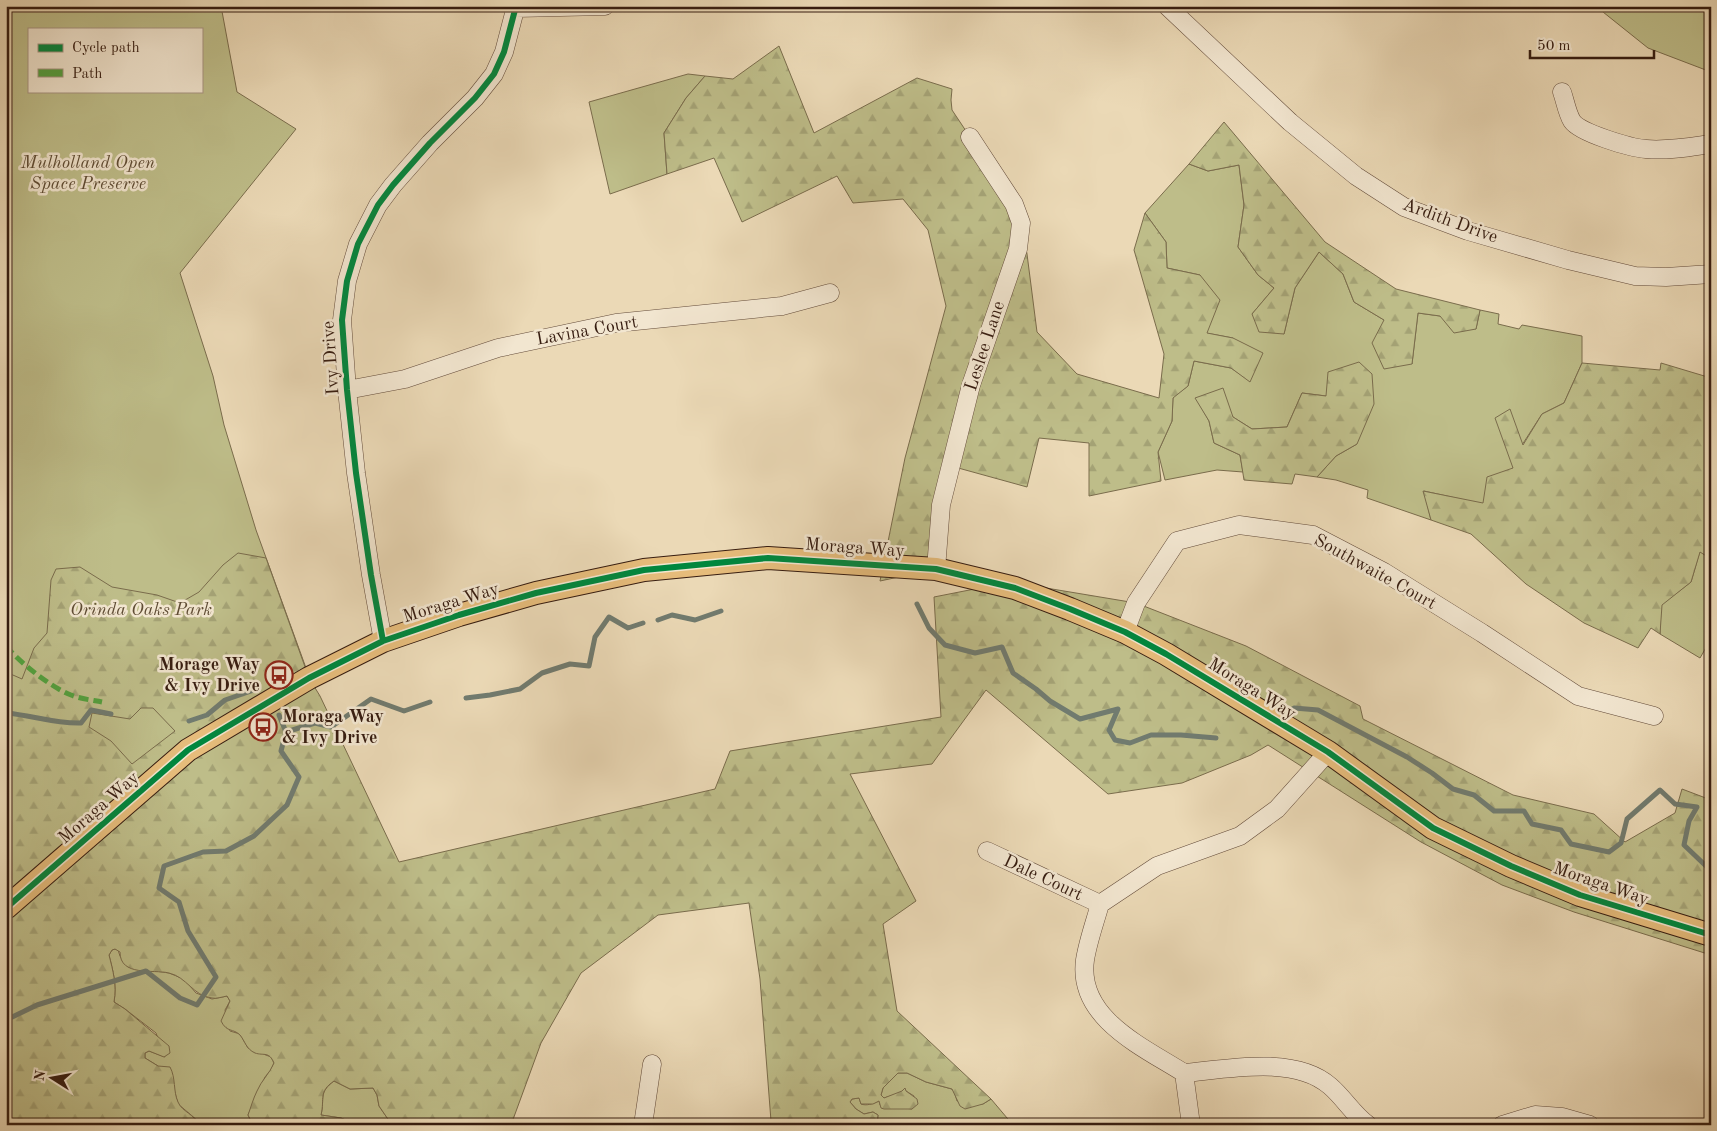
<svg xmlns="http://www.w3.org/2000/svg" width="1717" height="1131" viewBox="0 0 1717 1131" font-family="'Old Standard TT',serif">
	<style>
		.green { fill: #bebd89; stroke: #7a6c4c; fill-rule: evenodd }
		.forest { fill: url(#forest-firs); stroke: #7a6c4c; fill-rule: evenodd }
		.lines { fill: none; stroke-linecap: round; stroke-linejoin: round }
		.stream { stroke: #717b6f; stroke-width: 5 }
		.minor-casing { stroke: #634b3a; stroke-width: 19 }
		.major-casing { stroke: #361c10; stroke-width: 24 }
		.minor { stroke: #f2e6d0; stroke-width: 18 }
		.major { stroke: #e6bc7b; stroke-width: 22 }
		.quiet { stroke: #53a13f; stroke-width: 5; stroke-dasharray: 10 5; stroke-linecap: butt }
		.cycleway-casing { stroke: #f2e6d0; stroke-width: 9 }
		.cycleway { stroke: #00873e; stroke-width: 6 }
		.labels { text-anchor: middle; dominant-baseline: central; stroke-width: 5; stroke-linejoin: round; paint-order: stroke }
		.park-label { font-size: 18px; font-style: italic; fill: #5f4c34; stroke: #f2e6d0 }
		.street-label { font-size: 18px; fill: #361c10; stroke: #f2e6d0 }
		.poi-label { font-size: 18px; font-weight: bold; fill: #361c10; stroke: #f2e6d0; text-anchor: end }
	</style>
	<defs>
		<pattern id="forest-firs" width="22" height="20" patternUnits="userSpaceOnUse" patternTransform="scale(1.25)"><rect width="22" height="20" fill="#bebd89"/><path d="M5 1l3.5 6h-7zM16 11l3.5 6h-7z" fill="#a4a275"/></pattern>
	</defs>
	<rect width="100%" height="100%" fill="#ebd9b6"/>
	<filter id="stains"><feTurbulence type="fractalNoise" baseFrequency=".004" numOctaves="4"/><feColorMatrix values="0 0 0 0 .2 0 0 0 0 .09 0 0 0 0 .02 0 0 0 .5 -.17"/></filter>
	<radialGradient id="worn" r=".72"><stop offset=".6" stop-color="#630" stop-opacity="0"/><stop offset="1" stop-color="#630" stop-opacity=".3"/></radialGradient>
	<path class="green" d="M6,6H221L237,92L296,129L180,273L213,376L224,425L256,530L306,668L6,908ZM29,29H201V91H29Z
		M1599,6H1711V72L1648,48L1603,12Z
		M688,74L705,76L686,98L664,133L667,174L610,194L589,102Z
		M1189,164L1208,171L1239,165L1244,205L1238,247L1258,275L1274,288L1252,314L1284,334L1295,288L1319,252L1343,274L1354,302L1384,320L1412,364L1418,313L1440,316L1476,329L1480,310L1499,314L1498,324L1519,329L1522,325L1582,336V363L1564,403L1542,414L1522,445L1513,468L1483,504L1424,491L1431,520L1367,498L1368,490L1336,480L1317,477L1336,456L1357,444L1326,396L1302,393L1287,427L1252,429L1233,417L1196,398L1209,421L1214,443L1240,455L1243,472L1217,470L1165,480L1158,452L1172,421L1173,397L1188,386L1194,361L1231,368L1250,381L1233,338L1206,333L1200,275L1167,268L1166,242L1145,213Z
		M1700,551L1711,559V639L1700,658L1660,634L1661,605L1691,582Z
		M115,949L118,950L120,956L128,967L169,973L184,979L196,993L212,999L227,996L230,1001L225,1010L230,1031L240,1034L248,1048L271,1057L274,1063L271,1070L265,1077L248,1115L253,1125H198L197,1120L178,1104L175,1093L158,1066L145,1058V1053L149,1051L165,1057L156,1033L125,1009L114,1002C117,985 113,971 109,955L112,950Z
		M898,1073H907L926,1082L952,1089L955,1094L957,1101L983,1104L991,1099L1013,1125H877L878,1115L873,1112L864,1114L856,1109L850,1102L852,1099L859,1098L861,1104C866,1106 873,1104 879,1101L880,1105L912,1109L914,1096L906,1091L884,1098L881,1095L883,1088Z
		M334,1081L350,1089L373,1088L377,1095L379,1106L392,1125H357L341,1118L321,1115C325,1098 318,1093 334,1081Z"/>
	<path class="forest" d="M779,46L814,133L917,78L952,89L951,100L952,110L970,137L1021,223L1027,254L1037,332L1077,374L1159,398L1164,354L1134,250L1145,213L1166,242L1167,268L1200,275L1220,300L1207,333L1233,338L1263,353L1250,382L1231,368L1194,361L1188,386L1173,398L1172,421L1158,452L1161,481L1089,496V443L1039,438L1027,487L951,466L936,569L880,581L905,458L946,306L928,230L903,199L853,203L837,176L742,222L714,158L667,174L664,133L686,98L705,76L733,79Z
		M1224,122L1325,242L1396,289L1480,310L1476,329L1454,333L1440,316L1418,313L1412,364L1384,369L1372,343L1384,320L1354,302L1343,274L1319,252L1295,288L1284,334L1259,332L1252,314L1274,288L1258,275L1238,247L1244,205L1239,165L1208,171L1189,164Z
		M1359,362L1372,374L1374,404L1357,444L1336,456L1317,477L1295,474L1292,484L1244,480L1240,455L1214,443L1209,421L1195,398L1223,388L1233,417L1252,429L1287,427L1302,393L1326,396L1328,372Z
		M1582,363L1660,370L1661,363L1711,378V559L1700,552L1691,582L1662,605L1660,634L1651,628L1638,648L1584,623L1526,584L1471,534L1431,520L1423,491L1483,503L1487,477L1513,468L1495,418L1510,409L1523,445L1542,414L1564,403Z
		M238,553L266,558L309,678L320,696L399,862L715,789L730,751L941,717L934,597L1010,582L1136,603L1246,646L1360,706L1363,719L1513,795L1594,814L1625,842L1675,813L1682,789L1711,800V955L1574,912L1502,885L1421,842L1268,745L1251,755L1182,783L1108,794L986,690L932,764L850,774L916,901L883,924L897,1011L991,1099L983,1104L965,1109L960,1106L952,1089L926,1082L907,1073H898L883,1088L881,1095L884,1098L902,1091L905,1088L906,1091L917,1099L918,1104L912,1109H884L881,1108L879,1101L873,1104H861L859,1098L852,1099L850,1102L856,1109L864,1114L873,1112L878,1115L877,1125H717V1123L771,1121L760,979L749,903L658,915L581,973L541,1043L511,1125H392L379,1106L377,1095L373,1088L350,1089L334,1081C318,1092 325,1098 321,1115L341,1118L357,1125H253L248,1115C251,1107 253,1099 257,1091C261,1081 270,1073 274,1063C269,1051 264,1056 255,1053C246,1049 245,1041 240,1035C233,1028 227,1033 221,1021L230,1001L227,996C222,997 216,999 212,998C193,996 187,977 169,973C153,969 120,977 120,952L115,949L112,950L109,955C113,971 117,985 114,1002L125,1009L169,1046L170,1053L164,1057L149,1051L145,1053V1058L158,1066L170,1067C176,1078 173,1091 178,1102C182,1112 195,1114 198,1125H6V672L22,679L34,648L47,633L51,580L56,569L80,567L112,587L157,595L180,603L199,592L223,565ZM141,708H153L175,731L132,764L111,741L89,727L92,713L130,719Z"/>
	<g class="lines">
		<path class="stream" d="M917,604L929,628L945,645L975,653L1002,647L1013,673L1036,689L1050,701L1080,719L1118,709L1109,730L1115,740L1130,743L1151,735H1181L1216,738
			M658,620L672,615L695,620L721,611
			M466,698L490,695L520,689L542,673L570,664L589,666L595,637L609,617L628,628L643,623
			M6,713C31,715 55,724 81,723L91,710L111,714
			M279,715L286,732
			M1282,716L1294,708L1318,710L1407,757L1432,773L1453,789L1474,795L1494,811H1524L1532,824L1561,830L1571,844L1609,852L1621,843L1627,819L1660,790L1675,804L1697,807L1689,821L1684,845L1706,866L1711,867
			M189,721L207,715L225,700L254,690
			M6,1020L37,1005L146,971L180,998L197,1005L216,977L188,931L179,902L159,888L164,866L203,852L226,851L254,836L287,805L299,777L281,751L286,732L315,723L331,727L371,699L404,711L430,702"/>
		<g class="minor-casing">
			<path id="minor" d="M1167,6L1290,122L1356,176L1404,207L1468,231L1568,260L1635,276L1666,277L1711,274
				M516,8L605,6
				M1562,92C1565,100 1567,113 1572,121C1580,133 1631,148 1646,149C1667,151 1690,147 1711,144
				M347,390L405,379L498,348L616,323L782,306L830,293
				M936,569L941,505L971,385L1018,249L1021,223L1014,204L970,137
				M1125,632L1136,603L1177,541L1239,525L1313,535L1384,572L1482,633L1578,696L1654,716
				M383,641L371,575L356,473L347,390L342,320L347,281L358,244L378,205L393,185L430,143L475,98L494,74L504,52L516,6
				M987,851L1100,904
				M1184,1073C1228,1069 1295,1055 1330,1086C1344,1098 1353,1114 1368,1125
				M643,1125L652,1064
				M1191,1125L1184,1073C1143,1047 1077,1018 1085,960C1088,941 1095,922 1100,904L1157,866L1240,836L1277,809L1328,752
				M1502,1125L1535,1115L1562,1117L1590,1125"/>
		</g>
		<g class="major-casing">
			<path id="major" d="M6,908L188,750L309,678L383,641L459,615L536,593L644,570L768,558L936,569L1015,588L1070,609L1125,632L1166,654L1328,752L1433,828L1511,866L1580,895L1711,935"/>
		</g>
		<use href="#minor" class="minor"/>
		<use href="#major" class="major"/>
		<path class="quiet" d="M6,646C19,662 52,688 71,695C81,699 92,700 102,702"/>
		<g class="cycleway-casing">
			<path id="cycleway" d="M383,641L371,575L356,473L347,390L342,320L347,281L358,244L378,205L393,185L430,143L475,98L494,74L504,52L516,6
				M6,908L188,750L309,678L383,641L459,615L536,593L644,570L768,558L936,569L1015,588L1070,609L1125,632L1166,654L1328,752L1433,828L1511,866L1580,895L1711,935"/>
		</g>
		<use href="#cycleway" class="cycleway"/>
	</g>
	<defs>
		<g id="bus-ring" transform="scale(1.4375)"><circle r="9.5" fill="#f2e6d0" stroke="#8f2418" stroke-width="1.5"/><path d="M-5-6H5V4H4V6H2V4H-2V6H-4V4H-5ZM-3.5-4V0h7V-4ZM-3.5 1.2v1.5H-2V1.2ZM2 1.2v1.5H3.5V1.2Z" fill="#8f2418"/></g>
	</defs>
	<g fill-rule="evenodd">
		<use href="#bus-ring" x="279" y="675"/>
		<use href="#bus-ring" x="263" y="727"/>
	</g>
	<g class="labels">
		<g class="park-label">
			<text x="88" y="163">Mulholland Open<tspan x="88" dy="21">Space Preserve</tspan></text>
			<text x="141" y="610">Orinda Oaks Park</text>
		</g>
		<g class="street-label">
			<text transform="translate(1450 221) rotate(20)">Ardith Drive</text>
			<text transform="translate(587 331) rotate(-10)">Lavina Court</text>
			<text transform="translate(985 346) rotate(-72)">Leslee Lane</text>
			<text transform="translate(331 358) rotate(-94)">Ivy Drive</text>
			<text transform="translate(855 548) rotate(4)">Moraga Way</text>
			<text transform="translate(1375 572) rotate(29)">Southwaite Court</text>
			<text transform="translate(451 603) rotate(-17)">Moraga Way</text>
			<text transform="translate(1252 689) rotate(32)">Moraga Way</text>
			<text transform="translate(99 808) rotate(-41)">Moraga Way</text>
			<text transform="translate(1043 878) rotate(25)">Dale Court</text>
			<text transform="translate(1601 884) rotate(19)">Moraga Way</text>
		</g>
		<g class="poi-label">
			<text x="260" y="665">Morage Way<tspan x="260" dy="21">&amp; Ivy Drive</tspan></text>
			<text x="282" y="717" text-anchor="start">Moraga Way<tspan x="282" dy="21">&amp; Ivy Drive</tspan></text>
		</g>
	</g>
	<rect width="1717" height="1131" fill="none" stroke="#ebd9b6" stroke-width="25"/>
	<rect x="8" y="8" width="1702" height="1116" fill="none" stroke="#361c10" stroke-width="2.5"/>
	<rect x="12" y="12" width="1692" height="1106" fill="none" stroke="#361c10"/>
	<rect x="28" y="28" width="175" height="65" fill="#f2e6d0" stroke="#a79583"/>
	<rect x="38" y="44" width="25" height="8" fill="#00873e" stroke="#a79583"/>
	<text x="72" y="52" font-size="15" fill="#361c10">Cycle path</text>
	<rect x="38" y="69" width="25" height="8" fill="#53a13f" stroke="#a79583"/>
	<text x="72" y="78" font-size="15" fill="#361c10">Path</text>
	<g transform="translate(52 1078) rotate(281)" stroke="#f2e6d0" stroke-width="4" paint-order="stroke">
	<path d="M0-4L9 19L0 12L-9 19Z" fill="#361c10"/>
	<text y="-8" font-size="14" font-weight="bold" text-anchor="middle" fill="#361c10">N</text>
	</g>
	<path d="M1530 50v8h124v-8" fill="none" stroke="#361c10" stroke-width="2.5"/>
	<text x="1537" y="50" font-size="15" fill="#361c10" stroke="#f2e6d0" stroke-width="4" paint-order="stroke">50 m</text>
	<rect width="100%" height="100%" filter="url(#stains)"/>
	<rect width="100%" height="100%" fill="url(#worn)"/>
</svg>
